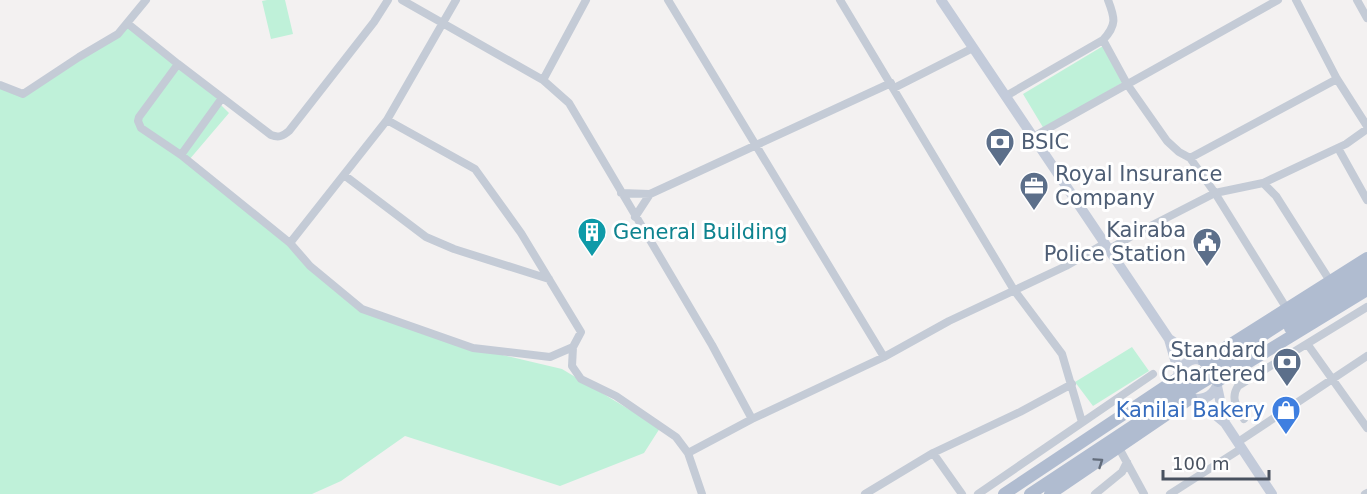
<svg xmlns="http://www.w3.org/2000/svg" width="1367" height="494" viewBox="0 0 1367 494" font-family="'DejaVu Sans',sans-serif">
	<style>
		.green { fill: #bff1d9 }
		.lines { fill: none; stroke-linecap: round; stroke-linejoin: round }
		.street { stroke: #c4cbd6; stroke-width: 8 }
		.secondary { stroke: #c3cbda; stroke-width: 10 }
		.primary { stroke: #b0bcd0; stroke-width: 12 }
		.primary-bridge { stroke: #b0bcd0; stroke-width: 12 }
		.oneway { stroke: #626c7b }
		.labels { text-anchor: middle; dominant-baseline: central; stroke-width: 6; stroke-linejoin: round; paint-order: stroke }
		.service-label { font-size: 21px; fill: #4e5e75; stroke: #fff; text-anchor: start }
		.culture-label { font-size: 21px; fill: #0d838f; stroke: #fff; text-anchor: start }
		.shop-label { font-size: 21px; fill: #366cbe; stroke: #fff; text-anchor: end }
	</style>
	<rect width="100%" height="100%" fill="#f3f1f1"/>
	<path class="green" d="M267,0H285L293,34L271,39L262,1Z
		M127,23L222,98L220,104L229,113L189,160L362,309L473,348L562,369L660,428L644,453L560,486L405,436L341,481L312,494H0V85L24,93L118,34Z
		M1103,46L1125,81L1044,129L1023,94Z
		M1132,347L1149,371L1093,406L1075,382Z"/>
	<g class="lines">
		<path class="street" d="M402,0L543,80L569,103L712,345L752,419
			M668,0L884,357
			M840,0L1014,290L1062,354L1082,422
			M1296,0L1337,79L1367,126
			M1357,0L1367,18
			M127,23L178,64L271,135C279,138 283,136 289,131L374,22L388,0
			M1103,40L1127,84L1167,141L1179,152L1190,158L1215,193L1287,309
			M178,64L139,117L138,121L141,128L181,155L222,98
			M543,80L586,0
			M0,85L23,94L79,57L118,34L146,0
			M894,88L973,48
			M1006,96L1103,40C1117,25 1115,18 1108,0
			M387,120L475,169L521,233L581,332L573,347L572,366L581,379L616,396L676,437L688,453L702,494
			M1033,137L1278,0
			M1338,148L1367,200
			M181,155L290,243L310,266L362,309L473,348L550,357L573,347
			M1190,158L1337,79
			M344,175L426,237L454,249L549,279
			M1263,183L1276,196L1330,281
			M621,193L650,194L891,83
			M635,217L650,194
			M290,243L387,120L456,0
			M1108,250L1135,234L1215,193L1263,183L1346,144L1367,129
			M1308,345L1367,428
			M1244,419C1237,406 1230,399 1238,386L1367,307
			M1238,442L1367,356
			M1119,448L1144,494
			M688,453L752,419L884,357L949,321L1066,266L1104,244
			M933,453L962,494
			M865,494L933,453L1020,412L1072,384
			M978,494L1153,374
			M1095,494L1122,472L1127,462
			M1170,494L1242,448
			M1365,494L1367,493"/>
		<path class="secondary" d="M941,0L1169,339L1200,360
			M1169,339L1179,373
			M1178 379a20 20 0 1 1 40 0a20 20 0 1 1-40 0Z
			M1217,386L1225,423
			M1196,399L1225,423L1272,494"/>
		<path class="primary" d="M1290,328L1367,280
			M1237,352L1367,268
			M1204,361L1367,258
			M1218,381L1367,290
			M1004,494L1178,378
			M1030,494L1151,414
			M1050,494L1191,398"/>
		<path class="primary-bridge" d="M1146,407L1237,352
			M1151,414L1241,359"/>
	</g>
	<defs><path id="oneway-chevron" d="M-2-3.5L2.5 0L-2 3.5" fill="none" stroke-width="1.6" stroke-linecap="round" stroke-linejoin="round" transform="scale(1.5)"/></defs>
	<use class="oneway" href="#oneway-chevron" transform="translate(1099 462) rotate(-34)"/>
	<defs>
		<g id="bank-pin" transform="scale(1.5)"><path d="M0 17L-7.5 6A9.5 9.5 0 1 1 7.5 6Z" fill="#5c6f8a" stroke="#fff"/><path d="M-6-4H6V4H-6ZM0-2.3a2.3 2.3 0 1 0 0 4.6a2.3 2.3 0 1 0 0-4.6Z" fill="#fff"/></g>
		<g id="office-pin" transform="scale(1.5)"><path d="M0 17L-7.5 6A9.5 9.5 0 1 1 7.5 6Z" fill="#5c6f8a" stroke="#fff"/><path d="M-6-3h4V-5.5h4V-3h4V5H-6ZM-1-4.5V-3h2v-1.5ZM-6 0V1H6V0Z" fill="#fff"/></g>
		<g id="building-pin" transform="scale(1.5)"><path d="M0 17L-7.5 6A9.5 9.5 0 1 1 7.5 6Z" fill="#0f9aa8" stroke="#fff"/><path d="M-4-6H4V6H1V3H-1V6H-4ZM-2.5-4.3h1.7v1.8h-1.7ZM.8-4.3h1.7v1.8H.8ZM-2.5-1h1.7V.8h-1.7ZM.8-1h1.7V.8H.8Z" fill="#fff"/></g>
		<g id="civic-pin" transform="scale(1.5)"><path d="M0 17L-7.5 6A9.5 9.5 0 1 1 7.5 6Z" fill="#5c6f8a" stroke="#fff"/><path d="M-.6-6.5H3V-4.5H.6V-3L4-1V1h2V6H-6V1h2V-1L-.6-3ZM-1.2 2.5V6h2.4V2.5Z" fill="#fff"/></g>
		<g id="shop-pin" transform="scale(1.5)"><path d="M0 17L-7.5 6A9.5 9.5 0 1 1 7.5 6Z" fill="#3f7fe0" stroke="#fff"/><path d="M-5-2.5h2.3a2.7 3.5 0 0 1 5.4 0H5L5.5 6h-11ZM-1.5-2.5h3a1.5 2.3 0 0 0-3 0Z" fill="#fff"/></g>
	</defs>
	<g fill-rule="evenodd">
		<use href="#bank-pin" x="1000" y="142"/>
		<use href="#office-pin" x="1034" y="186"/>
		<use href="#building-pin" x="592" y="232"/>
		<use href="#civic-pin" x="1207" y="242"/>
		<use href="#bank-pin" x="1287" y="362"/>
		<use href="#shop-pin" x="1286" y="410"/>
	</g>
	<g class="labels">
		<g class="service-label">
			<text x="1021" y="142">BSIC</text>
			<text x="1055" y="174">Royal Insurance<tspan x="1055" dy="24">Company</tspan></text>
			<text x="1186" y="230" text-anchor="end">Kairaba<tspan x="1186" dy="24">Police Station</tspan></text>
			<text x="1266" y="350" text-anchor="end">Standard<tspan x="1266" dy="24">Chartered</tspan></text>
		</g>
		<g class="culture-label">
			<text x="613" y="232">General Building</text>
		</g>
		<g class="shop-label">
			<text x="1265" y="410">Kanilai Bakery</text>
		</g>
	</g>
	<path d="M1163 470v9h106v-9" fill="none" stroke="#48515f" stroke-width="3"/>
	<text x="1172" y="470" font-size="18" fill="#48515f" stroke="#ffffff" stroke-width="4.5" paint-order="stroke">100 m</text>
</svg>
